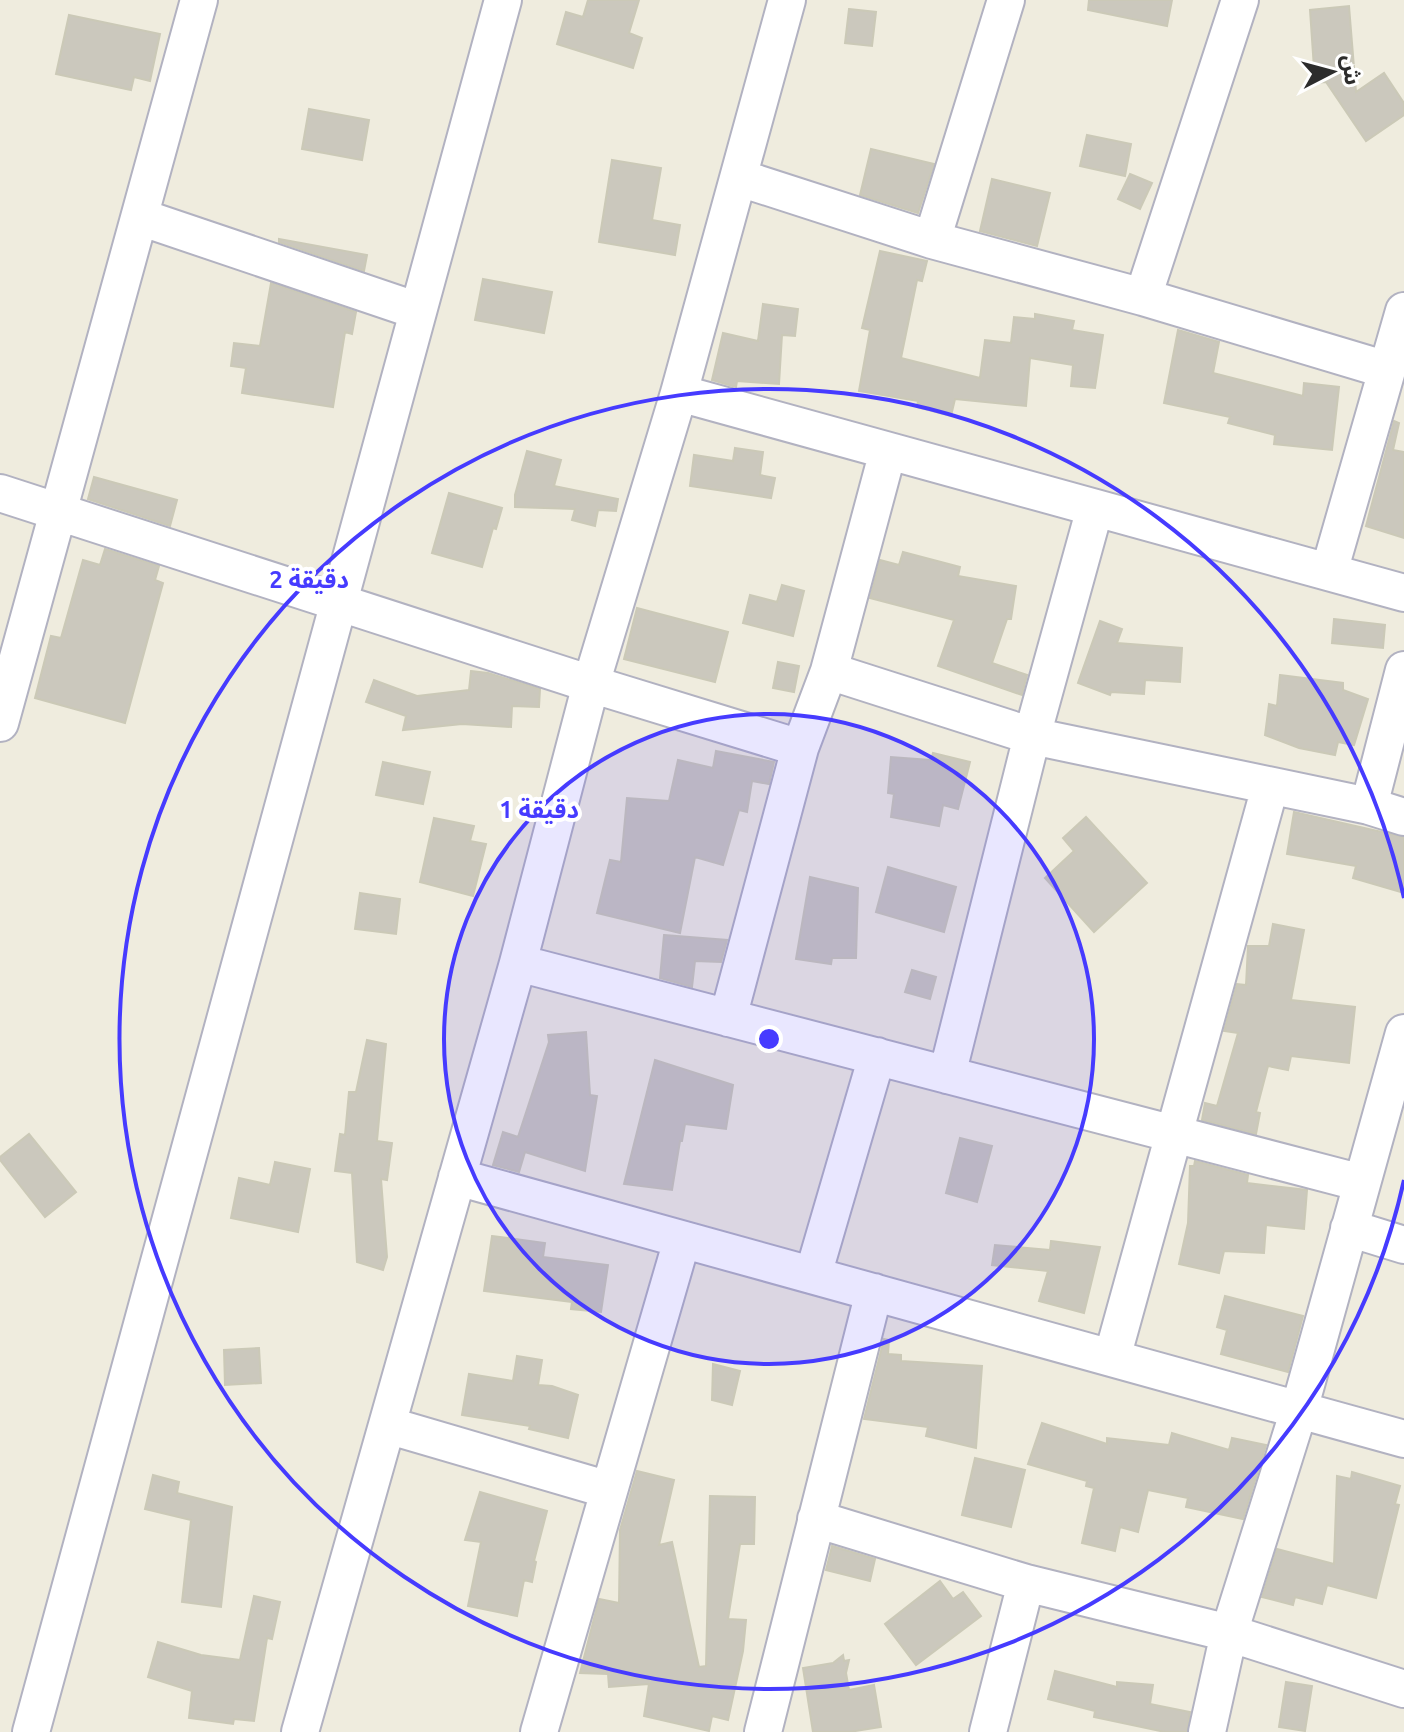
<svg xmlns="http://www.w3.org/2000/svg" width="1404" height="1732" viewBox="0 0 1404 1732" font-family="Ubuntu,'Noto Sans Arabic',sans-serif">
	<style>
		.building { fill: #cbc8bd; stroke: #cbc9b7; stroke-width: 2 }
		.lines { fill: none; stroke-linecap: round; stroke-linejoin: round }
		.minor-casing { stroke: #b2b2c1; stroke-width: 40 }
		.minor { stroke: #fff; stroke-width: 36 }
		.ring { fill: none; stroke: #463bff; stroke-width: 4 }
		.centre { fill: #463bff; stroke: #fff; stroke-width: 4 }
		.ring-label { font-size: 24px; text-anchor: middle; font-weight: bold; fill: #463bff; stroke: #fff; stroke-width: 8; stroke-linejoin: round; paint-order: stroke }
	</style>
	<rect width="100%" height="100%" fill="#efecde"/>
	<path class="building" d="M588,0H639L629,33L642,38L633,68L557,44L566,12L583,17Z
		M1089,0H1172L1167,26L1088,10Z
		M1349,6L1356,92L1384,73L1404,103V115L1366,141L1326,82L1315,83L1310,10Z
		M849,9L876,12L872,46L845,43Z
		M69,15L160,34L150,81L134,77L131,90L56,74Z
		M309,109L369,120L362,160L302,149Z
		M1087,135L1131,144L1125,176L1080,166Z
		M871,149L934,164L918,213L860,195Z
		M612,160L661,168L652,220L680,225L675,255L599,242Z
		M1130,174L1152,183L1140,209L1118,199Z
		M992,179L1050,193L1037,246L980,231Z
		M279,239L367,255L364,271L279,242Z
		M880,251L927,261L922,281L917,280L901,358L980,378L985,340L1011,343L1014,317L1035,319V314L1074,321L1072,330L1103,335L1095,388L1071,386L1073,365L1030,358L1026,406L955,399L951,416L917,407L918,401L859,391L870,330L862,328Z
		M483,279L552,292L544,333L475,320Z
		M271,283L356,312L352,334L345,332L333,407L242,393L246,368L231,366L234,343L260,346Z
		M763,304L798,309L795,336L782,335L779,384L737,381L736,387L712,380L723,333L758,341Z
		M1178,330L1219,342L1213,373L1303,396L1304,383L1339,387L1332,450L1274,444L1275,435L1228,423L1230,417L1164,403Z
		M1394,421L1399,423L1393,450L1404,452V538L1366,526Z
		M735,448L763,452L760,475L775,478L771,498L690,486L694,455L733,461Z
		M527,451L561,460L554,486L618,499L616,511L598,510L595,526L572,520L575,509L515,507V495Z
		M94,477L177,500L170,526L88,499Z
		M449,493L502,508L496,529L493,528L482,567L432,553Z
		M105,549L159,566L155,580L163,583L125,723L35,698L51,636L61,638L83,560L100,565Z
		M903,552L960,567L958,576L1016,586L1011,619H1007L992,663L1027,675L1022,695L938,666L954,620L870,598L880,560L899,565Z
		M782,585L804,591L793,636L743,623L750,595L777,602Z
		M637,608L728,632L715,682L624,659Z
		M1334,619L1385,625L1383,648L1332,643Z
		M1100,621L1122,629L1117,643L1182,648L1180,682L1145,680L1144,694L1111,692L1110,695L1078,683Z
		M778,662L799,666L794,692L773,688Z
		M471,671L488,673L540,689L539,707L512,706L511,727L462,724L403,730L406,716L366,702L374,680L417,696L469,690Z
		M1280,675L1343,683V690L1368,699L1354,745L1338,742L1335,755L1299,748L1265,735L1269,704L1277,706Z
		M716,751L774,762L769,784L752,781L747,812L739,810L723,865L695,857L680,933L597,913L610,860L621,862L627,798L669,801L678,760L713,768Z
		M933,753L970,762L958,809L943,805L939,826L891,817L894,794L888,793L891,757L931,760Z
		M383,762L430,772L423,804L376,795Z
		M1294,812L1404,837V893L1353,878L1356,866L1287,854Z
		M1086,817L1147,883L1094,932L1045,878L1074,851L1063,838Z
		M434,818L474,826L470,841L486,844L473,896L420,882Z
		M888,867L956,887L944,932L876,912Z
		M810,877L858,888L856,958H832L831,964L796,959Z
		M360,893L400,899L396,934L355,929Z
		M1273,924L1304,930L1291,1000L1355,1007L1349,1063L1291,1056L1288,1070L1268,1066L1256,1112L1260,1113L1256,1134L1202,1120L1205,1103L1217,1106L1238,1033L1224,1031L1237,984L1246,985L1248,946H1269Z
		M664,935L727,940L721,962L695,961L692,987L660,978Z
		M912,970L936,977L930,999L905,992Z
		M586,1032L590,1095L597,1096L585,1171L525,1152L519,1172L493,1165L503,1132L518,1137L549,1042L548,1035Z
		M367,1040L386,1044L377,1141L392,1143L387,1180L381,1179L387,1257L383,1270L357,1262L352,1173L335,1171L340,1134L345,1135L349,1092H356Z
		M655,1060L733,1085L726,1129L685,1124L682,1141H680L672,1190L624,1184Z
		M29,1134L76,1192L45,1217L0,1160V1157Z
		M960,1138L992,1146L977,1202L946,1193Z
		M1195,1161L1248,1175L1247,1183L1307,1190L1304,1229L1266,1225L1264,1253L1224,1251L1219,1273L1179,1264L1188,1223L1190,1166H1194Z
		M275,1162L310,1169L298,1232L231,1218L239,1178L270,1185Z
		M492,1236L545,1243L543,1257L608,1265L601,1312L571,1309L572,1302L484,1291Z
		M1051,1241L1100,1247L1084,1313L1039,1301L1048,1271L992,1265L995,1245L1050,1250Z
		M1225,1296L1303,1316L1288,1372L1221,1354L1227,1330L1217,1327Z
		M884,1339L889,1340L888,1354L901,1355V1361L982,1366L976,1448L926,1436L928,1427L864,1419Z
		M259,1348L261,1383L225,1385L224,1350Z
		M517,1356L542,1360L538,1385L552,1386L578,1395L568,1438L529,1429L530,1426L462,1415L469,1374L513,1381Z
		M713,1364L740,1371L732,1405L712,1400Z
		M1042,1423L1107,1444V1438L1169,1445L1172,1433L1229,1450L1232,1438L1266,1445L1243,1519L1186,1507L1188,1498L1148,1490L1138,1532L1120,1527L1115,1551L1082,1543L1094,1488L1086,1486L1087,1481L1028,1464Z
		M975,1458L1025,1470L1011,1527L962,1515Z
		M637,1471L674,1480L659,1545L672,1542L699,1667L706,1666L710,1496L755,1497L754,1544H740L728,1619L746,1620L743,1651L728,1720L712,1716L709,1731L644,1716L649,1684L609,1687L608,1674L580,1673L599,1599L619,1603L620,1530Z
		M1352,1472L1400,1486L1395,1504L1399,1505L1376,1598L1327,1585L1322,1604L1295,1597L1293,1605L1262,1597L1277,1549L1334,1564L1337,1476L1351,1479Z
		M153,1475L179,1482L177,1493L232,1507L221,1607L182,1602L191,1520L145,1509Z
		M480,1492L547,1511L534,1561L536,1562L532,1582L524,1580L517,1616L468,1606L481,1542L465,1540Z
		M832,1546L875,1559L870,1581L826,1570Z
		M940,1581L953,1599L963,1592L981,1616L916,1665L885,1624Z
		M254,1596L280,1602L272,1639L267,1638L254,1721L234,1719L233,1724L189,1718L192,1691L148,1677L158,1642L201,1655L240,1660Z
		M843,1655L844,1661L849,1660L846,1673L849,1690L874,1685L881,1727L849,1732H813L803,1668L833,1663Z
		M1055,1671L1117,1687V1682L1153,1685L1150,1704L1190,1712L1187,1732H1165L1094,1717L1095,1711L1048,1699Z
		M1286,1682L1312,1686L1305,1731L1279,1727Z"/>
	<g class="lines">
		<g class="minor-casing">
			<path id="minor" d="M740,178L932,240L1143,297L1387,370
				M140,217L418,311
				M932,240L1006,0
				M1143,297L1240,0
				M679,393L1404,593
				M0,493L591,684L800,748
				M1329,572L1404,311
				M829,671L1032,736L1369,806L1404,817
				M0,723L199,0
				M1369,806L1404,670
				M518,963L1362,1183
				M728,1018L800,748L829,671L888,451
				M947,1075L1032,736L1095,508
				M457,1177L1404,1439
				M1349,1228L1404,1245
				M813,1275L877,1056
				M1112,1358L1270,787
				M387,1425L609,1490
				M816,1519L1026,1583L1229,1633L1404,1689
				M31,1732L503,0
				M300,1732L518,963L591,684L679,393L787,0
				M539,1732L682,1240
				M763,1732L874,1292
				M988,1732L1026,1583
				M1207,1732L1229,1633L1299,1410L1404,1033"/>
		</g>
		<use href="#minor" class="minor"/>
	</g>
	<circle cx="769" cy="1039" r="325" fill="#463bff" fill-opacity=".12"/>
	<g class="ring">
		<circle cx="769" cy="1039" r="325"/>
		<path d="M1404 1180A650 650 0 1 1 1404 898"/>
	</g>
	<circle cx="769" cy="1039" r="12" class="centre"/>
	<g class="ring-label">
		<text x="309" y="588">2 دقيقة</text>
		<text x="539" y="818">1 دقيقة</text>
	</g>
	<g transform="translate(1332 72) rotate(84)" stroke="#ffffff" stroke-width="6" paint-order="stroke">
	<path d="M0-6L14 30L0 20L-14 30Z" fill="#2c2c2c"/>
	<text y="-12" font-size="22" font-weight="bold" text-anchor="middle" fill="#2c2c2c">ش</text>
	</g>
</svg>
